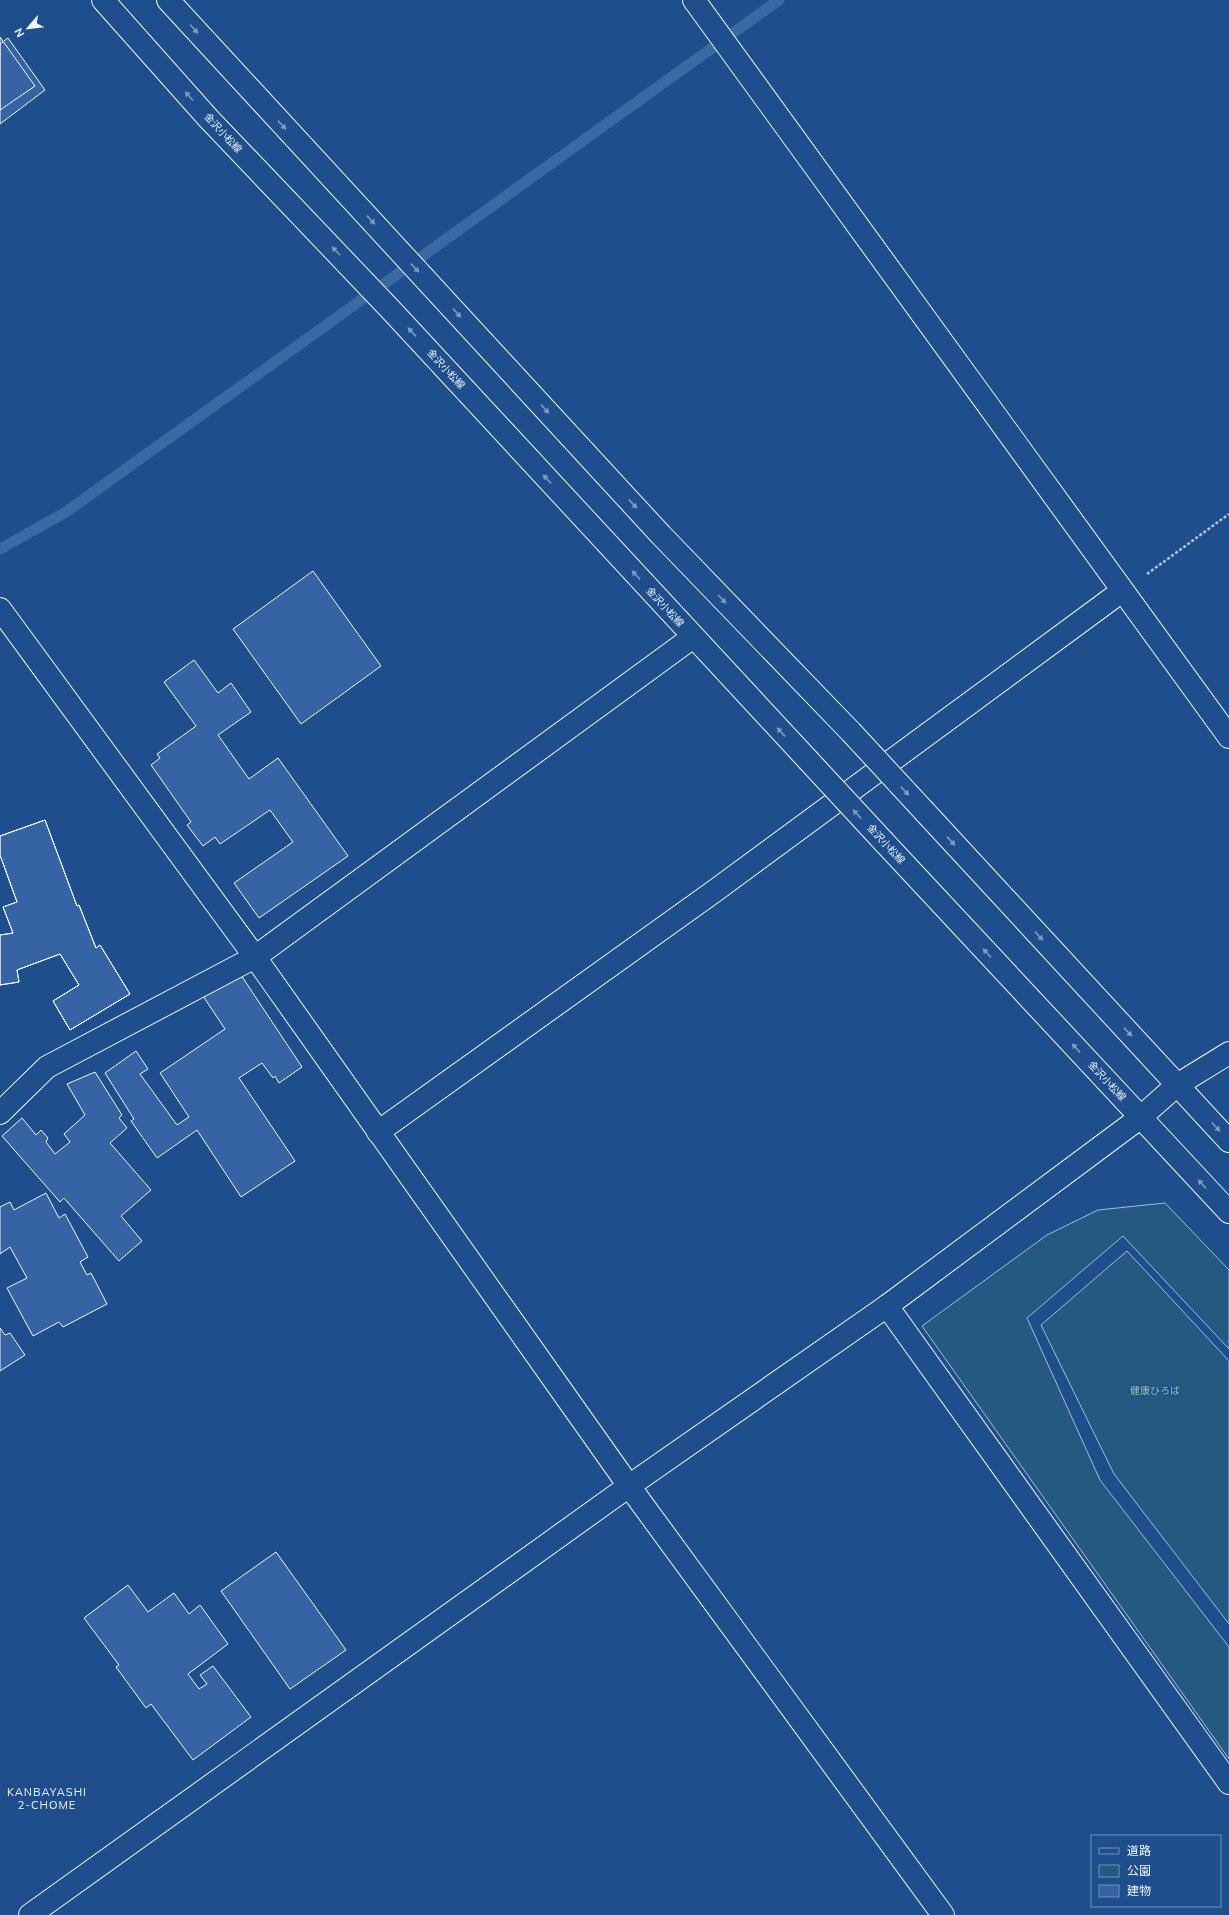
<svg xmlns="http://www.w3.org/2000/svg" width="1229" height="1915" viewBox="0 0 1229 1915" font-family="Mulish,'Noto Sans JP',sans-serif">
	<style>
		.green { fill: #245a82; stroke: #a8bbd7 }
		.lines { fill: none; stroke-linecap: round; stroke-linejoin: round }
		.stream { stroke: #3b69a3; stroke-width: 11 }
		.building { fill: #3563a3; stroke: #f2f6ff }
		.street-casing { stroke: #f2f6ff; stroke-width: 24 }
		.secondary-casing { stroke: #f2f6ff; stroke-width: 24 }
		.primary-casing { stroke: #f2f6ff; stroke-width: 24 }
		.path { stroke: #b3c4dc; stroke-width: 2.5; stroke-dasharray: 3 2; stroke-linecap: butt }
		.street { stroke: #1f4e8c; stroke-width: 22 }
		.secondary { stroke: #1f4e8c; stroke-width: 22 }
		.primary { stroke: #1f4e8c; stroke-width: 22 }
		.primary-bridge-casing { stroke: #f2f6ff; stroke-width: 24; stroke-linecap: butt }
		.primary-bridge { stroke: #1f4e8c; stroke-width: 22 }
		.oneway { fill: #7e9ac0 }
		.labels { text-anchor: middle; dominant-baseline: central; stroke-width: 3; stroke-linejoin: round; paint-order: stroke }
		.street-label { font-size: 10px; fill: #f2f6ff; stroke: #1f4e8c }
		.park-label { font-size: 10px; fill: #97c8a6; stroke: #1f4e8c }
		.neighbourhood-label { font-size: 11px; letter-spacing: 1px; fill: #f2f6ff; stroke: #1f4e8c }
	</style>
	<rect width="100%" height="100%" fill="#1f4e8c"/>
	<path class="green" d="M1165,1203L1229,1270V1349L1123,1236L1027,1318L1100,1480L1229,1647V1759L922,1326L1047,1235L1098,1210Z
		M1127,1251L1229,1361V1624L1114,1474L1041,1325Z"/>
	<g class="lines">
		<path class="stream" d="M0,549L66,512L779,0"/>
	</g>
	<path class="building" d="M0,37L35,86L0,110Z
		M8,38L45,90L0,124V44Z
		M313,571L381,666L301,724L233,629Z
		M194,660L218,693L231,683L251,712L218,735L249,779L278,758L348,856L259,918L234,883L293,842L270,810L220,844L215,837L203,846L187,825L191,822L151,765L160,758L157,754L196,726L164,682Z
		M45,820L77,906L79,905L96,948L100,945L130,994L70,1030L53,1001L79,985L60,954L17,970L19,982L0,985V935L13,933L3,907L17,902L0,855V836Z
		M45,820L77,906L79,905L96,948L100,945L130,994L70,1030L53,1001L79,985L60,954L17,970L19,982L0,985V935L13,933L3,907L17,902L0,855V836Z
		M237,969L302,1067L279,1083L275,1076L273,1078L262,1063L239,1078L295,1161L241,1197L197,1130L157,1158L131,1121L134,1119L105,1073L136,1051L148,1069L140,1074L177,1125L189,1117L160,1073L225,1029L201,993Z
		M95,1072L122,1115L119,1118L127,1128L110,1143L151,1190L121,1216L142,1241L119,1261L64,1198L60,1202L2,1136L22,1118L36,1135L41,1130L48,1138L46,1142L55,1154L70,1142L64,1134L85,1115L67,1084Z
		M46,1193L59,1218L65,1214L88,1257L80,1262L87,1275L91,1273L107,1304L63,1327L59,1322L33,1336L7,1288L27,1278L10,1247L0,1254V1207L10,1202L14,1210Z
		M0,1328L5,1335L10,1333L25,1355L0,1371Z
		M276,1552L346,1650L290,1689L221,1591Z
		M128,1585L148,1612L174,1593L189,1614L200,1605L228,1644L188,1674L199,1689L207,1684L200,1675L213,1666L251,1717L193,1760L151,1704L146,1708L116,1667L119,1665L84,1618Z"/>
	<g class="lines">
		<g class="street-casing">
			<path id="street" d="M694,0L1229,737
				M0,1113L47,1067L255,957L693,637
				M378,1132L716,890L1122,591
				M887,1306L1229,1783"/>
		</g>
		<g class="secondary-casing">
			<path id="secondary" d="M0,609L255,957L629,1486L943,1915
				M30,1915L629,1486L887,1306L1141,1117L1177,1085L1229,1053"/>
		</g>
		<g class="primary-casing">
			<path id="primary" d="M103,0L208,118L391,310L808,760
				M168,0L661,535L851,732
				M925,812L1229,1141
				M884,842L1229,1212"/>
		</g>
		<path class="path" d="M1147,574L1229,514"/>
		<use href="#street" class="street"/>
		<use href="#secondary" class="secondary"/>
		<use href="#primary" class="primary"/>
		<g class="primary-bridge-casing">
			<path id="primary-bridge" d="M851,732L925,812
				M808,760L884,842"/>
		</g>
		<use href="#primary-bridge" class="primary-bridge"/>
	</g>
	<defs><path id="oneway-solid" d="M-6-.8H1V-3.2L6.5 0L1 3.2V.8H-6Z"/></defs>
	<g class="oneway">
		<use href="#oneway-solid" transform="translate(194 29) rotate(48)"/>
		<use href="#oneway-solid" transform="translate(189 96) rotate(-132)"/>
		<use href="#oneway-solid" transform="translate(282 125) rotate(47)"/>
		<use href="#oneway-solid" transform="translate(371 220) rotate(47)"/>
		<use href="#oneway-solid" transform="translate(336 251) rotate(-134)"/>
		<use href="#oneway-solid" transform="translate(415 268) rotate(47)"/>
		<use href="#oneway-solid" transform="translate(457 313) rotate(47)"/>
		<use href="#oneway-solid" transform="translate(412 332) rotate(-133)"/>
		<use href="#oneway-solid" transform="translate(545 409) rotate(47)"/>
		<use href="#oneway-solid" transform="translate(547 479) rotate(-133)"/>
		<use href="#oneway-solid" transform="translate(633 504) rotate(47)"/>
		<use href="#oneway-solid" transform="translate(636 575) rotate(-133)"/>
		<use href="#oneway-solid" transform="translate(722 599) rotate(46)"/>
		<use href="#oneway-solid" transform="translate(781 732) rotate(-133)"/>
		<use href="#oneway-solid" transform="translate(905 791) rotate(47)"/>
		<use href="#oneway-solid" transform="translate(857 814) rotate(-133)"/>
		<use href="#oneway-solid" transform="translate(951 841) rotate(47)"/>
		<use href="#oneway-solid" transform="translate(1039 936) rotate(47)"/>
		<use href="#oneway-solid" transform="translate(987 953) rotate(-133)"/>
		<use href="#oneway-solid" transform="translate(1128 1032) rotate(47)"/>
		<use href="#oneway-solid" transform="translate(1076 1048) rotate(-133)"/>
		<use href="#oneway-solid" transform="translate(1216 1127) rotate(47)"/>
		<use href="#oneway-solid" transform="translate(1202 1184) rotate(-133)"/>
	</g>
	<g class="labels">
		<g class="street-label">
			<text transform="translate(223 133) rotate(47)">金沢小松線</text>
			<text transform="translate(446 369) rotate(47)">金沢小松線</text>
			<text transform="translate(665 607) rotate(47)">金沢小松線</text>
			<text transform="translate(886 844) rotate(47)">金沢小松線</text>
			<text transform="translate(1107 1081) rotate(47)">金沢小松線</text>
		</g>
		<g class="park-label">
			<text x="1155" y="1390">健康ひろば</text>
		</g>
		<g class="neighbourhood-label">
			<text x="47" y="1792">KANBAYASHI<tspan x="47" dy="13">2-CHOME</tspan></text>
		</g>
	</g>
	<rect x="1091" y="1835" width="130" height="72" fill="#1f4e8c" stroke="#7391ba"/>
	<rect x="1099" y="1848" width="20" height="6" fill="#1f4e8c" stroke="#7391ba"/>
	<text x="1127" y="1855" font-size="12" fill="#f2f6ff">道路</text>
	<rect x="1099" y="1865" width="20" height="12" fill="#245a82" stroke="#7391ba"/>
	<text x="1127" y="1875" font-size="12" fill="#f2f6ff">公園</text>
	<rect x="1099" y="1885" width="20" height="12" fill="#3563a3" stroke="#7391ba"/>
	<text x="1127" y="1895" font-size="12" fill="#f2f6ff">建物</text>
	<g transform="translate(28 28) rotate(242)" stroke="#1f4e8c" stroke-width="3" paint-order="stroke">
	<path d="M0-3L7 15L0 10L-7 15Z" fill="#f2f6ff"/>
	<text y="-6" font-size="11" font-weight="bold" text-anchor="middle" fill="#f2f6ff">N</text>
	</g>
</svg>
